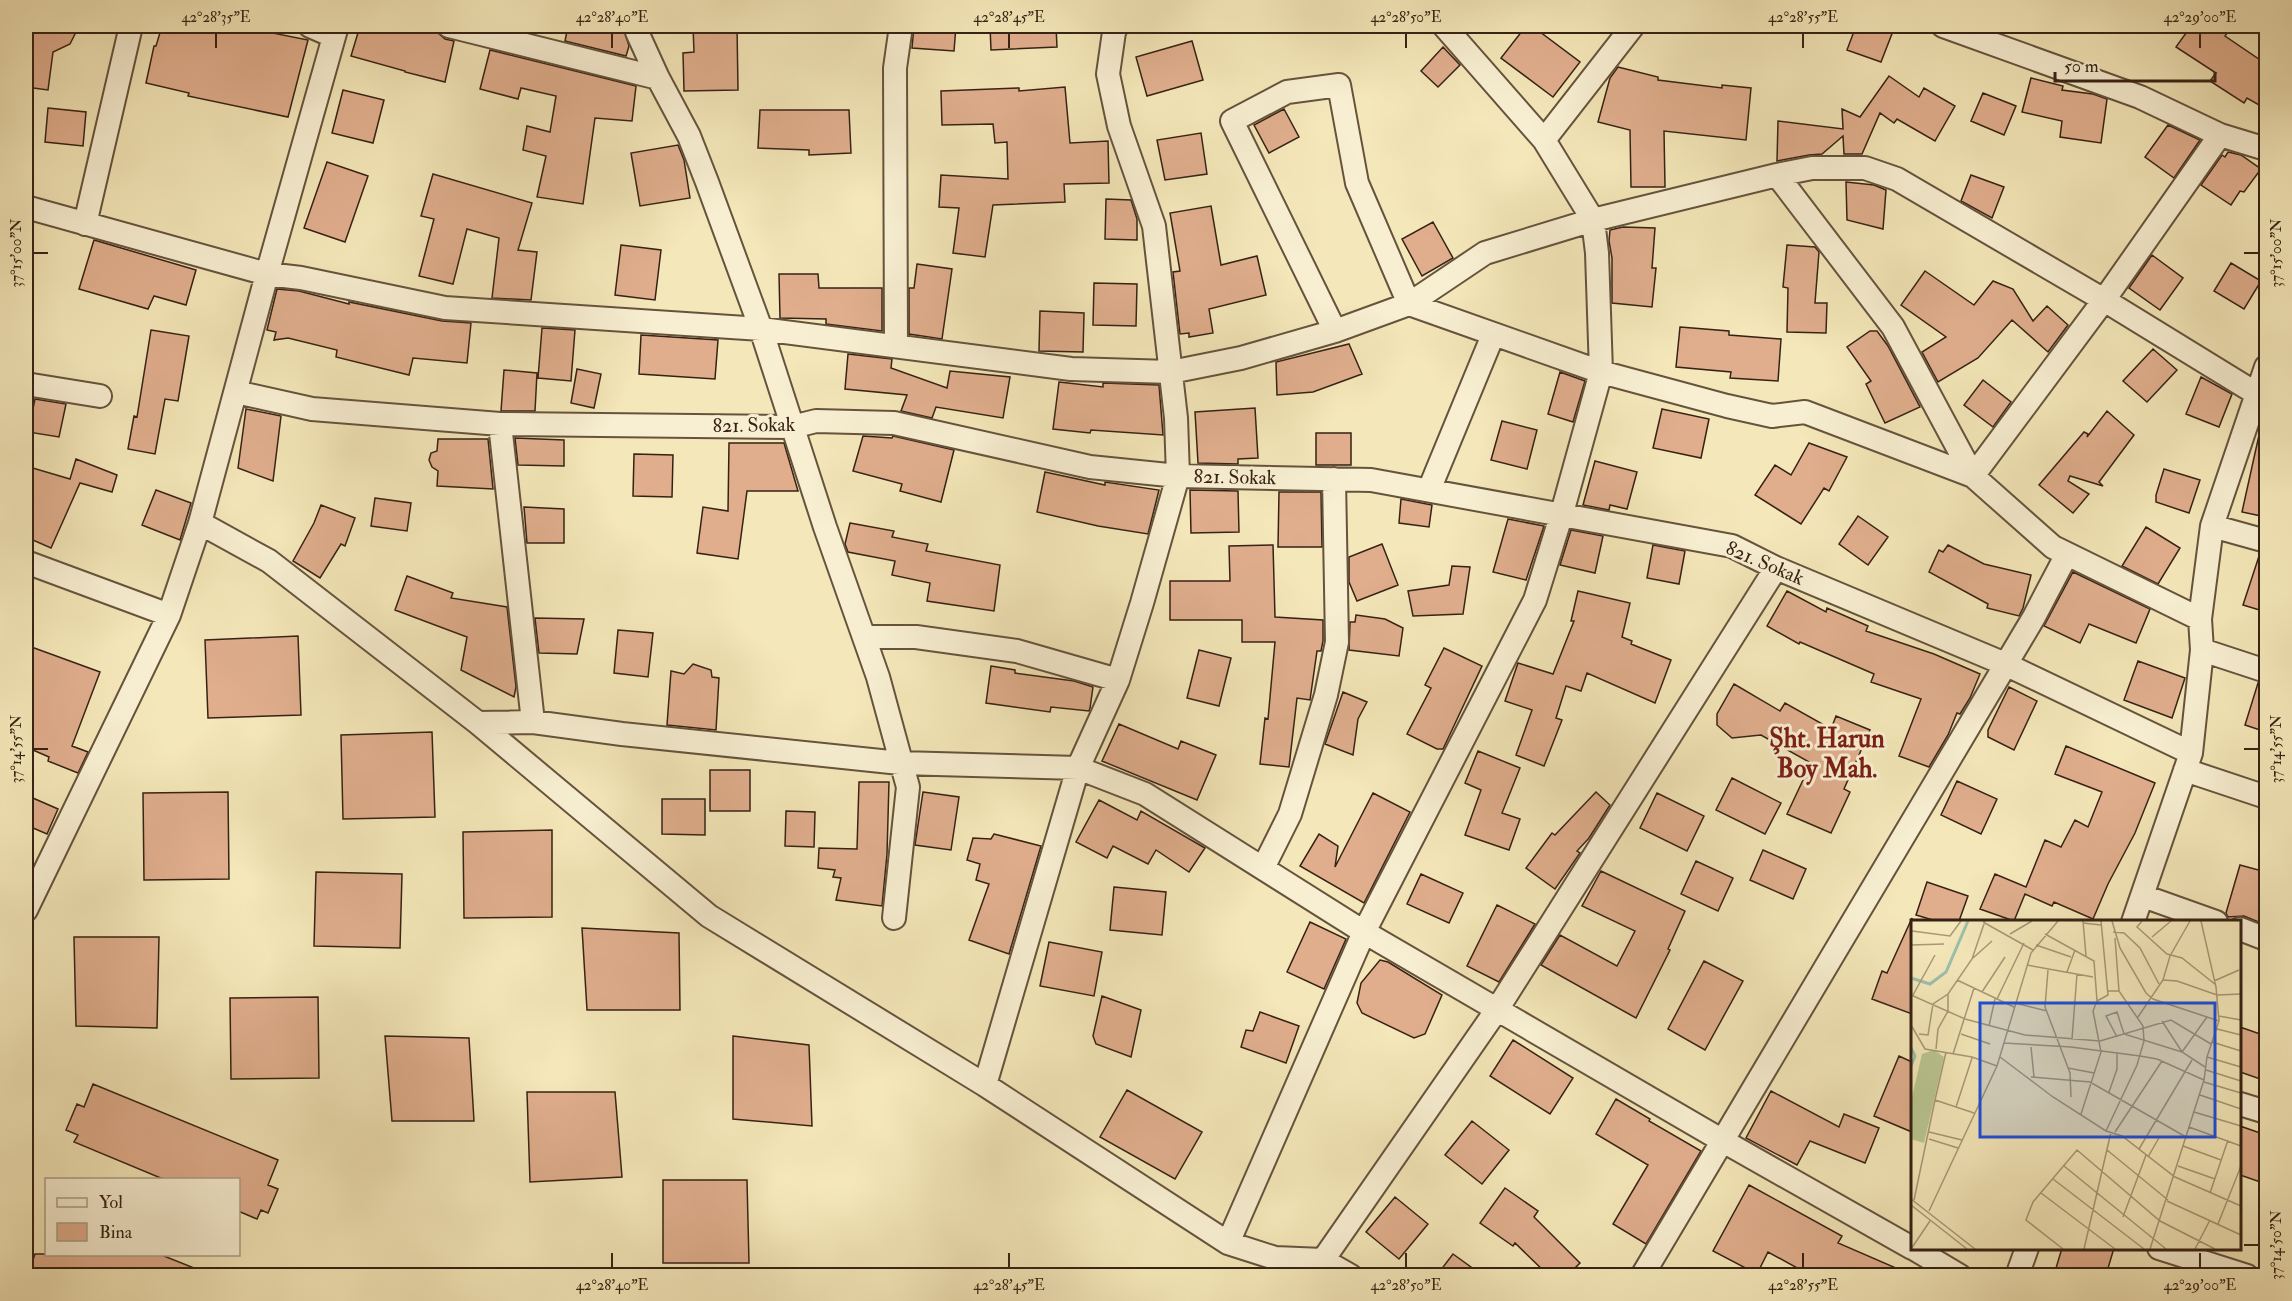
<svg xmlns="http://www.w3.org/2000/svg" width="2292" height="1301" viewBox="0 0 2292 1301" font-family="'IM FELL Double Pica',serif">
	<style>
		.building { fill: #e0ae8d; stroke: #362214; stroke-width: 1.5 }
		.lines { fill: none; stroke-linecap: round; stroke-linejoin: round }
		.minor-casing { stroke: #66533d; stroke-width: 26 }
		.minor { stroke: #f8efd2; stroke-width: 22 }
		.ticks { fill: none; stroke: #362214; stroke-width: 2 }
		.labels { text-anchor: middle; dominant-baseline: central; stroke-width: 6; stroke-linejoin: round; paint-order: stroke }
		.street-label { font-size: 20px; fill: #362214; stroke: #f8efd2 }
		.district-label { font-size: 26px; font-weight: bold; fill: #7a1f14; stroke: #f8efd2 }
		.inset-river { fill: none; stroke: #9cc0ac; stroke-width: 3 }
		.inset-road { fill: none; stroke: #a89877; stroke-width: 1.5 }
		.view { fill: #1d4ed8; fill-opacity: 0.15; stroke: #1d4ed8; stroke-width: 3 }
		.inset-edge { fill: none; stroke: #362214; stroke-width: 3 }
		.neatline { fill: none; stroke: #362214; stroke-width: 2 }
		.ticks-label { font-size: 15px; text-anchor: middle; fill: #362214 }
	</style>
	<rect width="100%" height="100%" fill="#f4e7b9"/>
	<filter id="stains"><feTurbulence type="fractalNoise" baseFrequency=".00333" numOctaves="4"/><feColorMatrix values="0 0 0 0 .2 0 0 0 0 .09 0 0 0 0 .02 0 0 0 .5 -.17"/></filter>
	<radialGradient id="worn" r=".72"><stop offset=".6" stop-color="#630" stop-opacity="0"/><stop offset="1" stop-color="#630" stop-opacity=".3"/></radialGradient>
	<path class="building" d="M26,26H79L70,44L53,52L48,90L26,87Z
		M162,26H238L308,40L288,117L188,96L189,93L146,83L154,46H156Z
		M360,26H409L438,33L445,39L454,41L445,82L405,72V71L351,56Z
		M568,26H610L624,29L629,46L626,56L565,41Z
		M693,26H737L738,90L684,91L683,53L694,52Z
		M914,26H956L954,51L912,48Z
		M990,26H1056L1057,47L991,50Z
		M1526,26H1532L1580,62L1553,97L1501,58Z
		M1856,26H1895L1881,62L1847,50Z
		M2191,26H2232L2225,36L2266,64V109L2247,98L2244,103L2210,81L2216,73L2176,47Z
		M1192,41L1203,80L1147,96L1136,57Z
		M1443,47L1460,65L1438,87L1421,71Z
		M490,50L636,86L632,121L595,118L583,204L537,197L546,156L523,150L527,126L550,132L556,96L521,88L518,99L480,89Z
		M1618,67L1658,77V80L1722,88V85L1751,88L1746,140L1664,131L1665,187H1631L1630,130L1598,122L1610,78Z
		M1889,76L1919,97L1924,88L1955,106L1935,141L1897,119L1894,123L1880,113L1862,154H1844L1843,136L1822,154L1809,155L1777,161L1778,121L1843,129L1842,109L1860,117Z
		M2031,78L2063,86L2062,90L2093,94L2107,99L2101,143L2060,137L2062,121L2022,112Z
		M1065,87L1070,143L1108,141L1109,183L1064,184L1065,202L993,205L985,257L953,253L959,208L939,207L941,175L1008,179L1007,142L995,143L993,124L942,125L941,91L1019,88V91Z
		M343,90L384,100L373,143L332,133Z
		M1983,93L2016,106L2004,135L1971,121Z
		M48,108L86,112L83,146L45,142Z
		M1284,109L1299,137L1269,153L1254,125Z
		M760,110H849L851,153L809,155V150L758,148Z
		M2168,125L2200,140L2174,178L2145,157Z
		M1201,133L1207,174L1165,180L1157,140Z
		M678,145L684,160L690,198L640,206L631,153Z
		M2228,152L2241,155L2261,169L2244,192L2240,191L2231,205L2201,185L2222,155L2225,157Z
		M327,162L368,176L345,242L304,228Z
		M433,174L532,203L518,250L537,252L531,300L492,298L499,238L467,229L453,284L419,276L434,219L421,216Z
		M1971,175L2004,187L1992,218L1961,201Z
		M1846,182L1874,185L1886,190L1883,229L1847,220Z
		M1106,199L1131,200L1137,219V240L1105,239Z
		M1211,206L1221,265L1257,256L1266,295L1209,309L1213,333L1189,337V333L1180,334L1173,272L1180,271L1170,213Z
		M1433,222L1453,258L1422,276L1402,239Z
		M1623,227L1655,228L1652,268H1656L1652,307L1612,303V258L1609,241L1610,230Z
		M94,240L196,270L186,305L154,296L148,309L79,289Z
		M621,245L661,250L655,300L615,295Z
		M1787,245L1815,247L1819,252L1815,303H1827L1826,333L1787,332L1788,288L1783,287Z
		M2152,255L2183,278L2160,310L2129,288Z
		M2231,263L2261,281L2244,309L2214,291Z
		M917,264L952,269L942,339L909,334V288H914Z
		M1925,271L1974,305L1993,281L2013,289L2033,321L2047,306L2068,325L2048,352L2012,320L1978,358L1938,382L1922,352L1946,337L1901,305Z
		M779,274H818L819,288H882V331L826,324V319L780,318Z
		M1094,283L1137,284L1136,326L1093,325Z
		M277,289L299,291L349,304V302L442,321L471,323L467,363L413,358L409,375L336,357L337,350L288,338L274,340L276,332L267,330Z
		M1040,311L1084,313L1083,352L1039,351Z
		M1680,327L1729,331V335L1781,339L1778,381L1730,378L1731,372L1676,367Z
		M542,328L575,330L571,381L538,378Z
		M151,330L189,336L178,401L165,399L155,454L128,449L134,416L137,417Z
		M1870,331H1877L1888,346L1920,407L1885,423L1866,384L1871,381L1847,347Z
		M641,335L718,340L715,379L639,374Z
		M1349,344L1362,374L1313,392L1277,395L1276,362Z
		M2153,349L2177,370L2147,402L2123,381Z
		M848,354L892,359L891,368L947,388L950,371L1010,377L1003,418L936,407L932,418L901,411L907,395L845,389Z
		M577,369L601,374L594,408L571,403Z
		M504,370L537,373L535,411H501Z
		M1560,372L1585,381L1573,422L1548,414Z
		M2201,377L2232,394L2219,427L2186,414Z
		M1983,380L2011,402L1993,427L1964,405Z
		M1059,382L1103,387V383L1159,385L1163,435L1091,430L1090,433L1053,429Z
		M35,399L66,404L59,437L28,432Z
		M1255,408L1258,458L1238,459V464L1198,463L1195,412Z
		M246,409L281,416L273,481L238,468Z
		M1662,409L1709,419L1701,458L1653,448Z
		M2107,411L2134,435L2099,482L2103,486L2070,476L2068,481L2089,494L2073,513L2039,485L2084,432L2088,434L2087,437Z
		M1502,421L1537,430L1527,469L1491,460Z
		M1316,433H1351V465H1316Z
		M2259,435L2266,436V517L2242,512Z
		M863,436L892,438L893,436L954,450L941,502L900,491L902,484L853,471Z
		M515,438L564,440V466L518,465Z
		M438,439H488L493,489L437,486L438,471L432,467L429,460L431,453L437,451Z
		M729,443H784L798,491H747L738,559L697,553L703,507L728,511Z
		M1809,443L1847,457L1829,491L1824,488L1801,524L1755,495L1775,465L1791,475Z
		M634,454L673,455L672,497L633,496Z
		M76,459L117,475L112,492L80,483L51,548L26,537V466L70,479Z
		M1595,461L1637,472L1627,509L1610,505L1609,510L1583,505Z
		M2164,469L2200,480L2189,513L2156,502V495Z
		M1045,472L1105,485V482L1159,490L1148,534L1098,526L1037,512Z
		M156,490L191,503L180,540L142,525Z
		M1190,490L1238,491L1239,532L1191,533Z
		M1279,492H1321L1322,547H1278Z
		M375,498L411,503L407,531L371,526Z
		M1401,499L1432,505L1429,527L1399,523Z
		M321,505L355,518L345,546L341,544L320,578L293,561L314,523Z
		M524,507L564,509V543H527Z
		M1858,516L1888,537L1868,565L1839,544Z
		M1508,519L1544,526L1526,580L1493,572Z
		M850,523L894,531L892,537L928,544L926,551L1000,565L994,611L927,601L930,583L892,575L895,561L848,552L845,544Z
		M2146,527L2180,548L2158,584L2122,566Z
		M1571,530L1603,536L1595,573L1560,565Z
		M1382,544L1398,585L1357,601L1349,582V557Z
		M1273,545L1275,617L1323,620V641L1321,651H1317L1310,700L1297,698L1289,767L1260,764L1265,718L1268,719L1275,642H1242V620H1170V581H1230L1229,546Z
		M1653,545L1685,551L1679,584L1647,578Z
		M1948,545L1984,564L2031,575L2023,608L2019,616L1987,608L1988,604L1929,572L1939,550L1943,552Z
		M2260,553L2266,554V612L2243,605Z
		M1452,566L1470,567L1463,614L1413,616L1408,591L1449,585Z
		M2073,572L2150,609L2136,643L2089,624L2080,643L2044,626Z
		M407,576L453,593L451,598L507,607L516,687L514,697L461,670L467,637L395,610Z
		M1578,591L1630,603L1622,637L1632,641L1631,644L1671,660L1655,703L1587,673L1581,691L1566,686L1556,718L1562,720L1544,766L1516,755L1532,710L1505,701L1518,663L1553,674L1574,621H1571Z
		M1787,591L1826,612L1827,608L1868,626L1866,631L1934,654L1980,674L1970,698L1960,714L1957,713L1948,735L1929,767L1899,756L1921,699L1871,682L1874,674L1800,642L1799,644L1767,626Z
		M1356,615L1385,619L1403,628L1399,656L1349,650L1350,622H1355Z
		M535,618L584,619L577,654L539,653Z
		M618,630L653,633L648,677L614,673Z
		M298,636L301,715L208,718L205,640Z
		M26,645L100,672L72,746L88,752L78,773L48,761L49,757L26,747Z
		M1444,648L1482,666L1443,749H1437L1407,734L1431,688L1425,685Z
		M1199,650L1231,658L1219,706L1187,698Z
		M2138,661L2185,678L2172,718L2124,700Z
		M693,664L711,670L712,677L719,678L716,730L667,725L671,671L684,674Z
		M991,666L1015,670V673L1074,681L1093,687L1090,708L1089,711L1051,707L1050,712L986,703Z
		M2258,683L2266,684V732L2245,725Z
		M1734,684L1780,711L1785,703L1831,729L1836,716L1870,730L1844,789L1850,792L1831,833L1787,814L1811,763L1761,735L1732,738L1717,725V714Z
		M2009,687L2037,701L2014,750L1988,737V730Z
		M1343,692L1367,702L1358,719L1353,755L1325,744Z
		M1119,724L1178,749L1181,741L1216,755L1197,800L1102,761Z
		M432,732L435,817L343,819L341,735Z
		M2066,746L2155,783L2135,833L2108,884L2093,919L2054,902L2052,906L2025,894L2014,921L1980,909L1995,874L2026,887L2045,840L2061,847L2075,820L2088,827L2102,792L2055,774Z
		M1478,751L1520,768L1502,813L1520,819L1509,850L1465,835L1481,790L1465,783Z
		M710,770H750V811H710Z
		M1732,778L1781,803L1765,834L1716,810Z
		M1957,781L1997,799L1981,834L1941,815Z
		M859,782H889L887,854L882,906L836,900L841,878L833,877L835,870L818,868L819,848L857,849Z
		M228,792L229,879L144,880L143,793Z
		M923,792L959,797L951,850L915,845Z
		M1596,792L1610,805L1589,838L1577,851L1580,853L1555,889L1526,868L1552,833L1555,835Z
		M1373,793L1410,812L1364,903L1300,866L1319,834L1338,846L1335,867Z
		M1657,793L1704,816L1687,851L1640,828Z
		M26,795L58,809L47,834L26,825Z
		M662,799H705V835L662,834Z
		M1099,800L1137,820L1141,811L1205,848L1189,872L1156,850L1148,864L1113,846L1107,858L1076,842Z
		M786,811L815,812L814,847L785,846Z
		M552,830V917L464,918L463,832Z
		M994,834L1041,846L1009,954L969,940L989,884L976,880L980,864L967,860L973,838L991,839Z
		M1763,850L1806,869L1793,899L1750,880Z
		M1696,861L1733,878L1718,911L1681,894Z
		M2240,865L2266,872V925L2244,916L2228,917L2226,913Z
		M1601,871L1685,911L1668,949L1670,950L1636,1018L1541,965L1560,935L1617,966L1635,931L1582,906Z
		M316,872L402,874L400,948L314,946Z
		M1421,874L1463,893L1449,923L1407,904Z
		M1927,882L1968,896L1959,921H1936L1916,915Z
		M1114,887L1166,892L1162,935L1110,930Z
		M1497,905L1535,924L1499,982L1467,966Z
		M1912,918V1014L1872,999L1882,971L1887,973Z
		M1310,922L1346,939L1324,989L1287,972Z
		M582,928L679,933L680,1010H587Z
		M74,937H159L157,1028L76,1026Z
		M1049,942L1102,952L1094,996L1040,986Z
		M1380,960L1388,962L1442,995L1425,1034L1414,1038L1362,1013L1357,1003L1361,983Z
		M1704,961L1743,981L1705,1050L1668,1029Z
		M1102,996L1141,1010L1131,1057L1096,1044L1093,1036Z
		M318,997L319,1078L231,1079L230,998Z
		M1260,1012L1299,1026L1286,1063L1241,1047L1246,1030L1253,1031Z
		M2240,1027L2266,1036V1081L2240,1072Z
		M385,1036L469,1038L474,1121H392Z
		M733,1036L809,1045L812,1126L733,1119Z
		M1513,1040L1573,1078L1550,1114L1490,1076Z
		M1899,1056L1912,1062V1132L1874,1116Z
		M93,1084L278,1160L268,1185L278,1189L268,1213L261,1210L257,1219L238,1211V1179H163L74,1142L78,1135L66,1130L77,1104L84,1107Z
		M1127,1090L1202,1132L1175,1179L1100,1137Z
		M1771,1091L1839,1127L1844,1114L1879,1128L1865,1163L1810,1141L1797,1165L1746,1138Z
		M527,1092H615L622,1177L530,1182Z
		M1616,1099L1650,1119L1649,1121L1701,1151L1646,1244L1613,1224L1648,1165L1596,1134Z
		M1472,1121L1509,1150L1482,1184L1445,1155Z
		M2240,1126L2266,1135V1184L2240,1175Z
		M663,1180H747L749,1263H663Z
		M1749,1185L1842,1236L1838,1243L1912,1275H1810L1768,1252L1757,1274L1713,1251Z
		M1505,1188L1538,1211L1534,1217L1580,1263L1568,1275H1548L1515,1243L1513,1246L1480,1223Z
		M1395,1197L1428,1224L1399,1259L1366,1232Z
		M2062,1248H2114L2106,1275H2054Z
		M35,1254H159L209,1274L46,1275L30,1269Z
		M1453,1254L1482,1275H1437Z"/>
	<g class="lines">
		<g class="minor-casing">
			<path id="minor" d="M310,26L333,36
				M449,26L658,78
				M637,26V32L658,78L689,136L707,182L761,329L825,527L878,677L908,787L894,918
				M1943,26L2140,97L2220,135L2266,149
				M1544,140L1633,26
				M1777,175L1893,327L1973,476L2053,547L2200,619
				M26,207L267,274L301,278L445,308L761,329L1071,369L1171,372L1241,358L1335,331L1409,304L1485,253L1593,220L1777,175L1812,168H1865L1897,179L2104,300L2257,394
				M85,224L131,26
				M1335,331L1232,121L1287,92L1339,85L1357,183L1409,304L1601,372L1727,406L1772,416L1805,412L1973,476
				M896,346L895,68L901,26
				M26,384L100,396
				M236,392L312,409L500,424L792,427L816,421L894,423L1090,467L1178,476L1371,480L1732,546L1776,568L2005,664L2191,753
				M500,424L533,722
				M1973,476L2104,300L2220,135
				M1429,490L1493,335
				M200,523L269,561L478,723L709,916L985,1085L1228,1243L1275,1258L1323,1260L1351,1276
				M2212,526L2266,541
				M26,562L169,615
				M864,637H916L1017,651L1118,680
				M2202,650L2266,671
				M478,723L533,722L622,734L900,763L1078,768L1145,794L1364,932L1723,1141L1912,1248
				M2185,770L2266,797
				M1263,868L1290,814L1326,695L1337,642L1334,479
				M2143,896L2216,922
				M26,910L169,615L200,523L267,274L337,26
				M2133,922L2191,753L2202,650L2200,619L2212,526L2266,367
				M2240,929L2266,939
				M985,1085L1078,768L1118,680L1142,603L1178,476L1176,418L1154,226L1119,126L1108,74L1114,32L1117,26
				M2240,1104L2266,1112
				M1228,1243L1364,932L1535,600L1562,513L1601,372L1597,253L1593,220L1544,140L1444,26
				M1913,1248L1960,1276
				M2159,1248L2247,1276
				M1323,1260L1498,1008L1776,568
				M1642,1276L2034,617L2067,554
				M2017,1276L2027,1248"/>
		</g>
		<use href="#minor" class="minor"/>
	</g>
	<path class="ticks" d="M216,33V48M612,33V48M1009,33V48M1406,33V48M1803,33V48M2200,33V48M33,253H48M2244,253H2259M33,749H48M2244,749H2259M2244,1245H2259M612,1253V1268M1009,1253V1268M1406,1253V1268M1803,1253V1268M2200,1253V1268"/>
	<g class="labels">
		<g class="street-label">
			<text transform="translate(754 425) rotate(-1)">821. Sokak</text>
			<text transform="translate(1235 477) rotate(1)">821. Sokak</text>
			<text transform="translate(1765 563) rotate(23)">821. Sokak</text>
		</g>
		<g class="district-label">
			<text x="1827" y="739">Şht. Harun<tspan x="1827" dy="30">Boy Mah.</tspan></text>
		</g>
	</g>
	<g transform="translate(1911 920)">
		<rect width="330" height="330" fill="#f4e7b9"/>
		<path d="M23,130L33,137L13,223L0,219V181L11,134Z" fill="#b9c691"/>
		<path class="inset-river" d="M0,58L19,64L35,52L57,1M0,128L4,136L0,146"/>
		<path class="inset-road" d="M172,1L175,36M201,1L209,28L235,73L242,79L308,101M231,1L226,7L256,34L271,38L305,65M72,2L122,30M172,3L190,5M1,11L39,16L50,1M202,12L213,13L229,28L248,64M99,14L121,1M134,14L183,41L186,81L182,91L190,132L170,194M241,17L260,1M204,18L208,71M0,25L33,24M125,25L160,37M62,38L81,21M116,45L182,57M137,50L134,87L159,153L160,177M156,52L164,30M46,60L103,87M252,60L266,61L306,75L330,74M303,61L328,50M71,72L94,37M0,75L54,99L114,115L189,121L260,100L300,124M2,75L24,35M86,79L113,23M186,81L197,75L190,1M104,83L136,91M308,96L330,100M227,97L252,60L259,36L279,1M251,101L271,132L294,147M0,105L14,129L61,137L86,146M78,106L84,79M306,109L330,115M8,114L17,115L22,84L37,74L61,39L74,1M50,114L79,124M206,117L195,96L206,92L213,114L271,132M161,119L166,54M301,122L330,131M93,123L160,127L229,136L246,139L293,160M120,127L123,157M25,129L27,109L37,91V74M271,132L296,97M42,134L63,68M89,137L142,177L195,211L211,216L264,257L330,286M296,137L330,147M157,148L183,153M295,150L330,161M120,157L179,162L275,217M293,162L330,173M198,172L206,149V132M289,175L330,189M24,180L35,132M45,187L61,138M283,192L330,206M278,207L330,226M195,211L226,145L233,121L232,106L208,71H196M18,212L51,220M204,212L251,141M18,219L47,228M272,226L310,240M228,229L281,140M196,230L257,280M237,237L249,216M153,246L255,329M267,246L304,259M142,259L233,329M130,273L204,329M299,273L317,220M0,279L64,329M3,280L24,180L63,193M256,281L330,315M0,285L56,329M18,291L86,146L120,33L147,1M212,297L235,235M307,304L330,246M0,329L19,301M152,329L115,300L122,282L166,230L249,301L304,329M173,329L200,212M239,329L293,160L296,137L308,101L305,67L290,1M284,329L299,300"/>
		<path class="view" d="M69,83H304V217H69Z"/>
		<rect width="330" height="330" class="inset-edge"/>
	</g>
	<rect width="2292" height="1301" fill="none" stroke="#f4e7b9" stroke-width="66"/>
	<rect x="45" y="1178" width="195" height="78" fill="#f8efd2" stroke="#aa9d86" stroke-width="1.5"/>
	<rect x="57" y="1198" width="30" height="9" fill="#f8efd2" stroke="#aa9d86" stroke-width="1.5"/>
	<text x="99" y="1208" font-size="18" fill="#362214">Yol</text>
	<rect x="57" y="1223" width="30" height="18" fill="#e0ae8d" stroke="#aa9d86" stroke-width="1.5"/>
	<text x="99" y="1238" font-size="18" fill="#362214">Bina</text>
	<path d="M2055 72v9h160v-9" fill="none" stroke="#362214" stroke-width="3"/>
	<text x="2064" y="72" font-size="18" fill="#362214" stroke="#f8efd2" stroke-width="4.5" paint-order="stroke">50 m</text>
	<rect x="33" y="33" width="2226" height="1235" class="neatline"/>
	<g class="ticks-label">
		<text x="216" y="22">42°28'35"E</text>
		<text x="612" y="22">42°28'40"E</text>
		<text x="1009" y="22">42°28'45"E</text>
		<text x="1406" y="22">42°28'50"E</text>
		<text x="1803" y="22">42°28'55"E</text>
		<text x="2200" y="22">42°29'00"E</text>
		<text transform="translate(16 253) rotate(-90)" y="5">37°15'00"N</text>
		<text transform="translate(2276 253) rotate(-90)" y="5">37°15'00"N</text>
		<text transform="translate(16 749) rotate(-90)" y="5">37°14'55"N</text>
		<text transform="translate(2276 749) rotate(-90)" y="5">37°14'55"N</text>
		<text transform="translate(2276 1245) rotate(-90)" y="5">37°14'50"N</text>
		<text x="612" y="1290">42°28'40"E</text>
		<text x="1009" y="1290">42°28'45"E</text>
		<text x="1406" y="1290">42°28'50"E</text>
		<text x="1803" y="1290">42°28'55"E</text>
		<text x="2200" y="1290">42°29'00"E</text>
	</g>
	<rect width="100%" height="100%" filter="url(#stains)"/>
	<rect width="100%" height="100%" fill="url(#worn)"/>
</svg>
